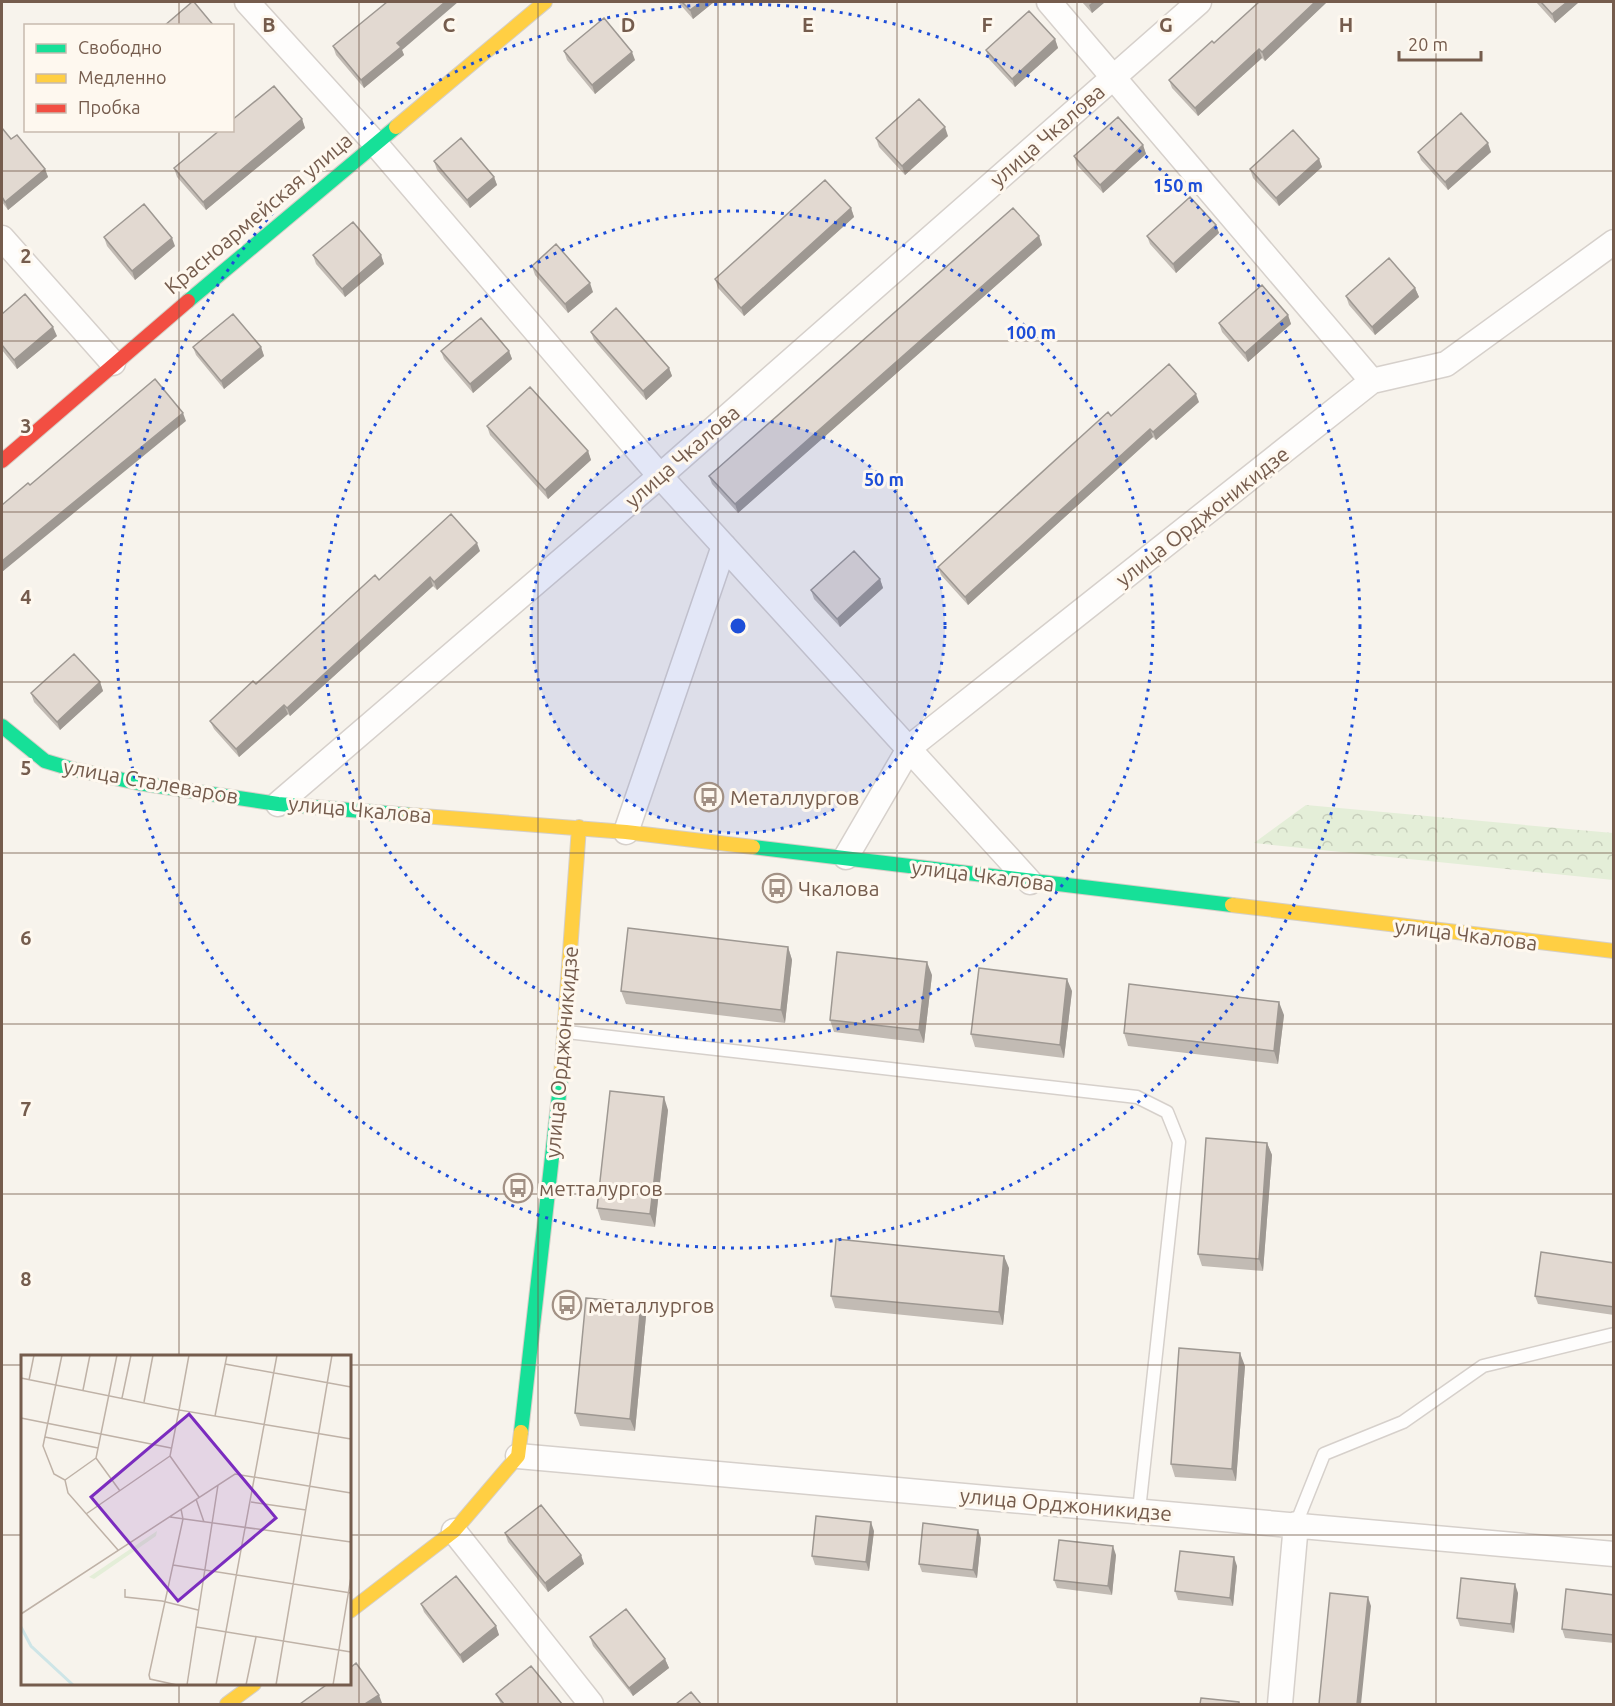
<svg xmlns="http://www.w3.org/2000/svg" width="1615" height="1706" viewBox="0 0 1615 1706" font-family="Ubuntu,sans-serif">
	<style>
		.forest { fill: url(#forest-crowns) }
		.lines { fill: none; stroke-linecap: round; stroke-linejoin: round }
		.lane-casing { stroke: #d6d0cb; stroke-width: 15 }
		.street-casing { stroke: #d6d0cb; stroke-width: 27 }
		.fast-casing { stroke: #d5cfc7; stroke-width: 16 }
		.slow-casing { stroke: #d5cfc7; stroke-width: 16 }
		.jam-casing { stroke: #d5cfc7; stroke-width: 16 }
		.lane { stroke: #fefdfc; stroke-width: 12 }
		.street { stroke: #fefdfc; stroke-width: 24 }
		.fast { stroke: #16e098; stroke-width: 14 }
		.slow { stroke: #ffcf43; stroke-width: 14 }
		.jam { stroke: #f24e42; stroke-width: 14 }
		.wall { fill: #c2bbb4 }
		.shaded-wall { fill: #9e9892 }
		.building { fill: #e2d9d1; stroke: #9e9892; stroke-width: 1.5 }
		.grid { fill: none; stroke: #755c4d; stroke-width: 1.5; stroke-opacity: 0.55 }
		.ring { fill: none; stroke: #1d4ed8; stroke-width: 3; stroke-dasharray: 3 6 }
		.labels { text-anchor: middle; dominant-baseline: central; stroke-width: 6; stroke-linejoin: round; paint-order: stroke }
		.street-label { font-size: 21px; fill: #755c4d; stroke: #fef8ef }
		.poi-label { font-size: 21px; fill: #755c4d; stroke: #fef8ef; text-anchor: start }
		.inset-river { fill: none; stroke: #cee5e7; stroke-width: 3 }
		.inset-road { fill: none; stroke: #bfb2a7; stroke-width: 1.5 }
		.view { fill: #7b2cbf; fill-opacity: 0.15; stroke: #7b2cbf; stroke-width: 3 }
		.inset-edge { fill: none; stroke: #755c4d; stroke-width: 3 }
		.grid-label { font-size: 20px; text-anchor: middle; font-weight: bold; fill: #755c4d; stroke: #fef8ef; stroke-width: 6; stroke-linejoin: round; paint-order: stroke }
		.centre { fill: #1d4ed8; stroke: #fef8ef; stroke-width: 3 }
		.ring-label { font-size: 18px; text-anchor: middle; font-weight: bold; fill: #1d4ed8; stroke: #fef8ef; stroke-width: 6; stroke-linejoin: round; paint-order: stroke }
	</style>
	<defs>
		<pattern id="forest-crowns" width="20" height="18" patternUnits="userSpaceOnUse" patternTransform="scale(1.5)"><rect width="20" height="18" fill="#e4eed8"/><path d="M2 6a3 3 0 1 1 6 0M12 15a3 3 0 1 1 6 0" fill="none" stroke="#c7cebb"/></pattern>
	</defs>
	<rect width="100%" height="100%" fill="#f7f3ec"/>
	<path class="forest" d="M1306,805L1613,833V880L1254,843Z"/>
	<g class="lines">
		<g class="lane-casing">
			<path id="lane" d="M567,1032L1137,1097L1167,1112L1179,1142L1139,1510
				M1296,1524L1324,1454L1403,1422L1483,1366L1614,1334"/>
		</g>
		<g class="street-casing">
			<path id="street" d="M247,2L374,142L660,476L1030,882
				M1049,2L1372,381
				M2,238L113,363
				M278,804L660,476L1199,2
				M626,832L724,546
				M846,857L910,747L1372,381L1446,364L1614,242
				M518,1456L1614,1554
				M454,1531L591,1704
				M1280,1704L1296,1524"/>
		</g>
		<g class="fast-casing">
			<path id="fast" d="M188,301L396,127
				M2,726L45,761L72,769L138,783L278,804L410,815
				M753,847L1232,905
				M521,1432L561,1077"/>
		</g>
		<g class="slow-casing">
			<path id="slow" d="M396,127L545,2
				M410,815L626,832L753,847
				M1232,905L1614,951
				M561,1077L579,827
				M350,1611L454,1531L518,1456L521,1432
				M227,1704L254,1684"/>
		</g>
		<g class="jam-casing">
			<path id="jam" d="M2,461L188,301"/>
		</g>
		<use href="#lane" class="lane"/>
		<use href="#street" class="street"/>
		<use href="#fast" class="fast"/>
		<use href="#slow" class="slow"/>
		<use href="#jam" class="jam"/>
	</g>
	<path class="wall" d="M678,2H714L693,19Z
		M1082,2H1105L1092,13Z
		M1259,2H1327L1265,61L1262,58L1198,116L1172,88L1169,80L1214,43Z
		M1536,2H1579L1555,23Z
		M1055,39L1058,48L1015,87L989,59L986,50Z
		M333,46L402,50L404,55L364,88L336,55Z
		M564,51L635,60L595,94L567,60Z
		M302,119L305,128L206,210L177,177L174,168Z
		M2,128L11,139L45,169L48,177L8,210L2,202Z
		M948,136L905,175L879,147L876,138Z
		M1143,145L1146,154L1103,193L1077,165L1074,156Z
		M1418,152H1491L1448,190L1421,160Z
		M1319,159L1322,167L1279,206L1253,178L1250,169Z
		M434,161L494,177L497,185L470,208L437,170Z
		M851,208L854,217L744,316L718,288L715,279Z
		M1216,225L1219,233L1176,273L1150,244L1147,236Z
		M1039,236L1042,245L738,513L712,484L709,476Z
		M104,237L175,246L135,280L107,246Z
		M313,255H381L384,264L345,297L316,264Z
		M532,266L593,292L568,313L535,275Z
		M1415,288L1419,297L1375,335L1349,305L1346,296Z
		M2,314L57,336L17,369L2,350Z
		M1288,315L1291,324L1248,362L1222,332L1219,323Z
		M591,332L669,368L672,376L646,400L594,340Z
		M193,347H261L264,356L224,389L196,355Z
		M441,351H509L512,359L473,393L444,359Z
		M1199,402L1156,440L1153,437L968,605L941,575L938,567L1111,416Z
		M487,426L588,451L591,460L548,499L490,435Z
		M480,551L437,590L433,586L290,716L288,714L239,757L214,729L210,721L379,580Z
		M880,579L883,588L840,627L814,599L811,590Z
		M100,682L103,691L60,730L34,702L31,693Z
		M788,947L792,960L785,1023L626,1004L621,991Z
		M932,975L924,1043L834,1032L830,1020Z
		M1072,991L1064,1058L975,1047L971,1034Z
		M1284,1015L1278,1064L1128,1046L1124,1033Z
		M668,1110L655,1227L601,1220L597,1208Z
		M1267,1143L1272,1155L1263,1271L1202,1266L1198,1254Z
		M1614,1263V1315L1538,1304L1535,1296Z
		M1009,1268L1003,1325L835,1308L831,1296Z
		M641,1303L646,1316L635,1431L580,1426L575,1413Z
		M1245,1366L1236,1481L1175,1477L1171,1464Z
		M874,1531L869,1571L815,1565L812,1556Z
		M505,1533L581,1555L584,1564L548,1592L508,1542Z
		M981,1538L977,1578L922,1572L919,1564Z
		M1116,1555L1112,1595L1057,1588L1054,1580Z
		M1237,1566L1233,1606L1178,1600L1175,1591Z
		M1518,1593L1514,1633L1460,1626L1457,1618Z
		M1614,1595V1643L1565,1638L1562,1629Z
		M421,1604L496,1626L499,1635L463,1663L424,1612Z
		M590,1637L665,1659L669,1668L633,1696L593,1646Z
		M496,1694L562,1704H501Z"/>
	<path class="shaded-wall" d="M445,2H458L402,50L404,55L364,88L361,80L397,43Z
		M701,2H714L693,19L690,10Z
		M1093,2H1105L1092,13L1089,5Z
		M1315,2H1327L1265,61L1262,52Z
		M1567,2H1579L1555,23L1552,14Z
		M1055,39L1058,48L1015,87L1012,79Z
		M1259,49L1262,58L1198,116L1195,108Z
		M632,52L635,60L595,94L592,85Z
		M302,119L305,128L206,210L203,202Z
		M945,127L948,136L905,175L902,166Z
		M1488,143L1491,152L1448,190L1445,182Z
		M1143,145L1146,154L1103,193L1100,185Z
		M1319,159L1322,167L1279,206L1276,198Z
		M45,169L48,177L8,210L5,202Z
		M494,177L497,185L470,208L467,200Z
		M851,208L854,217L744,316L741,308Z
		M1216,225L1219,233L1176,273L1173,264Z
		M1039,236L1042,245L738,513L735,504Z
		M172,238L175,246L135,280L132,271Z
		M381,255L384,264L345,297L342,289Z
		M590,283L593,292L568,313L565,304Z
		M1415,288L1419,297L1375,335L1372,327Z
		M1288,315L1291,324L1248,362L1245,353Z
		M53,327L57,336L17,369L14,360Z
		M261,347L264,356L224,389L221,381Z
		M509,351L512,359L473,393L470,384Z
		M669,368L672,376L646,400L643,391Z
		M1196,394L1199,402L1156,440L1153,432Z
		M183,413L186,421L2,572V561Z
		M1150,429L1153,437L968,605L965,597Z
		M588,451L591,460L548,499L545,490Z
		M477,543L480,551L437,590L434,582Z
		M430,577L433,586L290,716L287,708Z
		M880,579L883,588L840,627L837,619Z
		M100,682L103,691L60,730L57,722Z
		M284,705L288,714L239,757L236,749Z
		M788,947L792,960L785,1023L781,1010Z
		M927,962L932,975L924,1043L919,1030Z
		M1067,979L1072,991L1064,1058L1060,1045Z
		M1279,1002L1284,1015L1278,1064L1274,1051Z
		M664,1097L668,1110L655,1227L650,1214Z
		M1267,1143L1272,1155L1263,1271L1259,1259Z
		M1004,1256L1009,1268L1003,1325L999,1312Z
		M641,1303L646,1316L635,1431L630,1419Z
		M1240,1353L1245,1366L1236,1481L1232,1469Z
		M871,1522L874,1531L869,1571L866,1562Z
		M978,1530L981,1538L977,1578L973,1570Z
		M1113,1546L1116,1555L1112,1595L1108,1586Z
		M581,1555L584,1564L548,1592L545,1583Z
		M1234,1557L1237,1566L1233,1606L1230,1598Z
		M1515,1584L1518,1593L1514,1633L1511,1624Z
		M1368,1597L1371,1606L1361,1704H1357Z
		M496,1626L499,1635L463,1663L460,1655Z
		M665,1659L669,1668L633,1696L629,1688Z
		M379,1695L382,1703L380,1704H365Z"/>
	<path class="building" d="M192,2H194L214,26H164Z
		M387,2H445L397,43L401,47L361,80L333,46Z
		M682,2H701L690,10Z
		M1259,2H1315L1262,52L1259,49L1195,108L1169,80L1212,41L1214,43Z
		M1541,2H1567L1552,14Z
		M1029,11L1055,39L1012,79L986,50Z
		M604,18L632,52L592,85L564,51Z
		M274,86L302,119L203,202L174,168L220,130H232V120Z
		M919,99L945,127L902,166L876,138Z
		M1461,113L1488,143L1445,182L1418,152Z
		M1118,117L1143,145L1100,185L1074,156Z
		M2,128L11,139L17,135L45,169L5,202L2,197Z
		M1293,130L1319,159L1276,198L1250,169Z
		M461,138L494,177L467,200L434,161Z
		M825,180L851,208L741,308L715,279Z
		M1190,197L1216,225L1173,264L1147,236Z
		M144,204L172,238L132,271L104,237Z
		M1013,208L1039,236L735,504L709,476Z
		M353,222L381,255L342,289L313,255Z
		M556,244L590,283L565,304L532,266Z
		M1389,258L1415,288L1372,327L1346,296Z
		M1262,285L1288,315L1245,353L1219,323Z
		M25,294L53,327L14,360L2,345V314Z
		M616,308L669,368L643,391L591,332Z
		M233,314L261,347L221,381L193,347Z
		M481,318L509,351L470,384L441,351Z
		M1169,364L1196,394L1153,432L1150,429L965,597L938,567L1108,412L1111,416Z
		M155,379L183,413L2,561V505L28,483L30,485Z
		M530,387L588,451L545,490L487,426Z
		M451,514L477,543L434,582L430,577L287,708L284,705L236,749L210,721L253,681L256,684L375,575L379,580Z
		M854,551L880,579L837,619L811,590Z
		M74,654L100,682L57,722L31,693Z
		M628,928L788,947L781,1010L621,991Z
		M837,952L927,962L919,1030L830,1020Z
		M979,968L1067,979L1060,1045L971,1034Z
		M1129,984L1279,1002L1274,1051L1124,1033Z
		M610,1091L664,1097L650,1214L597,1208Z
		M1206,1138L1267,1143L1259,1259L1198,1254Z
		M836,1239L1004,1256L999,1312L831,1296Z
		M1541,1252L1614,1263V1307L1535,1296Z
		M586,1298L641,1303L630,1419L575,1413Z
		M1179,1348L1240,1353L1232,1469L1171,1464Z
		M541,1505L581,1555L545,1583L505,1533Z
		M816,1516L871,1522L866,1562L812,1556Z
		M923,1523L978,1530L973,1570L919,1564Z
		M1059,1540L1113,1546L1108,1586L1054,1580Z
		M1180,1551L1234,1557L1230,1598L1175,1591Z
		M456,1576L496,1626L460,1655L421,1604Z
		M1461,1578L1515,1584L1511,1624L1457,1618Z
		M1566,1589L1614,1595V1635L1562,1629Z
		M1330,1593L1368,1597L1357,1704H1319Z
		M626,1609L665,1659L629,1688L590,1637Z
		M356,1663L379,1695L365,1704H300L329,1683H350V1668Z
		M531,1666L562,1704H504L496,1694Z
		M691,1692L701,1704H676Z
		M1201,1698L1239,1702V1704H1200Z"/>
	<path class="grid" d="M179,2V26M359,2V1704M538,2V1704M718,2V1704M897,2V1704M1077,2V1704M1256,2V1704M1436,2V1704M179,130V1356M2,171H1614M2,341H1614M2,512H1614M2,682H1614M2,853H1614M2,1024H1614M2,1194H1614M2,1365H22M350,1365H1614M2,1535H22M350,1535H1614M179,1684V1704"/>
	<circle cx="738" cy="626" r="207" fill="#1d4ed8" fill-opacity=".12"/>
	<g class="ring">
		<circle cx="738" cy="626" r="207"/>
		<circle cx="738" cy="626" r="415"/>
		<circle cx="738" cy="626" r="622"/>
	</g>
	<defs>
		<g id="bus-ring" transform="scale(1.5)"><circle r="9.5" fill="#fef8ef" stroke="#a29185" stroke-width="1.5"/><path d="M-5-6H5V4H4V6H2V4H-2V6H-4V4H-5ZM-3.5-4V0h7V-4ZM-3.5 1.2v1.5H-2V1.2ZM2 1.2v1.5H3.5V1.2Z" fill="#a29185"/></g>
	</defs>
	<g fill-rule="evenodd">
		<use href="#bus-ring" x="709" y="797"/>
		<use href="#bus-ring" x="777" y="888"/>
		<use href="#bus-ring" x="518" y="1188"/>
		<use href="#bus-ring" x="567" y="1305"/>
	</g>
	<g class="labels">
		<g class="street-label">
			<text transform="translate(1047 135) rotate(-41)">улица Чкалова</text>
			<text transform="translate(258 213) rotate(-40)">Красноармейская улица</text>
			<text transform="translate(682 456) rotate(-41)">улица Чкалова</text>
			<text transform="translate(1202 516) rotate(-38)">улица Орджоникидзе</text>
			<text transform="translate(151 781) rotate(10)">улица Сталеваров</text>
			<text transform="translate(360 809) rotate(5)">улица Чкалова</text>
			<text transform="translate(983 875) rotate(7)">улица Чкалова</text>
			<text transform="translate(1466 934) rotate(7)">улица Чкалова</text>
			<text transform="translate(561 1052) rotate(-85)">улица Орджоникидзе</text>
			<text transform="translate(1066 1504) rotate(5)">улица Орджоникидзе</text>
		</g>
		<g class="poi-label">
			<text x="730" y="797">Металлургов</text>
			<text x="798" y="888">Чкалова</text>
			<text x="539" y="1188">метталургов</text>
			<text x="588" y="1305">металлургов</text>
		</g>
	</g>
	<g transform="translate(21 1355)">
		<rect width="330" height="330" fill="#f7f3ec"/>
		<path d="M136,176L135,181L73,224L68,222Z" fill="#e4eed8"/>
		<path class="inset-river" d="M0,272L10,291L52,330"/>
		<path class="inset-road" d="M41,0L22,91L33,119L44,125L47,138L97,195M96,0L75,103L99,136M168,0L158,55L330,84M204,9L330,32M0,23L158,55L149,101L178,142M8,25L13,0M62,35L69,0M101,43L110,0M123,47L132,0M194,61L206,0M0,63L150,93M24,82L77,93M44,125L75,103M175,144L183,167M230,147L285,155M65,159L149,101M149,162L330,187M152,210L330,238M104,234V242L141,246L177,255M0,259L214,119L330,138M175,272L330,297M156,330L129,324L128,320L162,164L160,154M166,330L197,130M195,330L256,0M225,330L235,282M255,330L311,0M312,330L330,222"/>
		<path class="view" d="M168,59L255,163L157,246L70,142Z"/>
		<rect width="330" height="330" class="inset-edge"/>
	</g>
	<g class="grid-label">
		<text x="269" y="32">B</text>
		<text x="449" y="32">C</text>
		<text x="628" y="32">D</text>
		<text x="808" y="32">E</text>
		<text x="987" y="32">F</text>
		<text x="1166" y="32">G</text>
		<text x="1346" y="32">H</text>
		<text x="26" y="263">2</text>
		<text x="26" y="433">3</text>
		<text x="26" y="604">4</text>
		<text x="26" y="775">5</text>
		<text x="26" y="945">6</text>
		<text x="26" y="1116">7</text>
		<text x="26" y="1286">8</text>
	</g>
	<circle cx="738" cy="626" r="9" class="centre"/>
	<g class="ring-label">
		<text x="1178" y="192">150 m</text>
		<text x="1031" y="339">100 m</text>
		<text x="884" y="486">50 m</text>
	</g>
	<rect width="1615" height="1706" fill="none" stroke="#755c4d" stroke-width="6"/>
	<rect x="24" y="24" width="210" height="108" fill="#fef8ef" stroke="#c7baae" stroke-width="1.5"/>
	<rect x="36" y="44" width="30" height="9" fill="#16e098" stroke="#c7baae" stroke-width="1.5"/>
	<text x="78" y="54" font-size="18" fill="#755c4d">Свободно</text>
	<rect x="36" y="74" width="30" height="9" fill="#ffcf43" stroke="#c7baae" stroke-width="1.5"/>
	<text x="78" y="84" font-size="18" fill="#755c4d">Медленно</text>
	<rect x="36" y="104" width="30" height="9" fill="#f24e42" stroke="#c7baae" stroke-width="1.5"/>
	<text x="78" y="114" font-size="18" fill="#755c4d">Пробка</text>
	<path d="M1399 51v9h82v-9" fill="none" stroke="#755c4d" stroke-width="3"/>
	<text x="1408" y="51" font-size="18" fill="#755c4d" stroke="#fef8ef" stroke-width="4.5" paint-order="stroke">20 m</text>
</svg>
